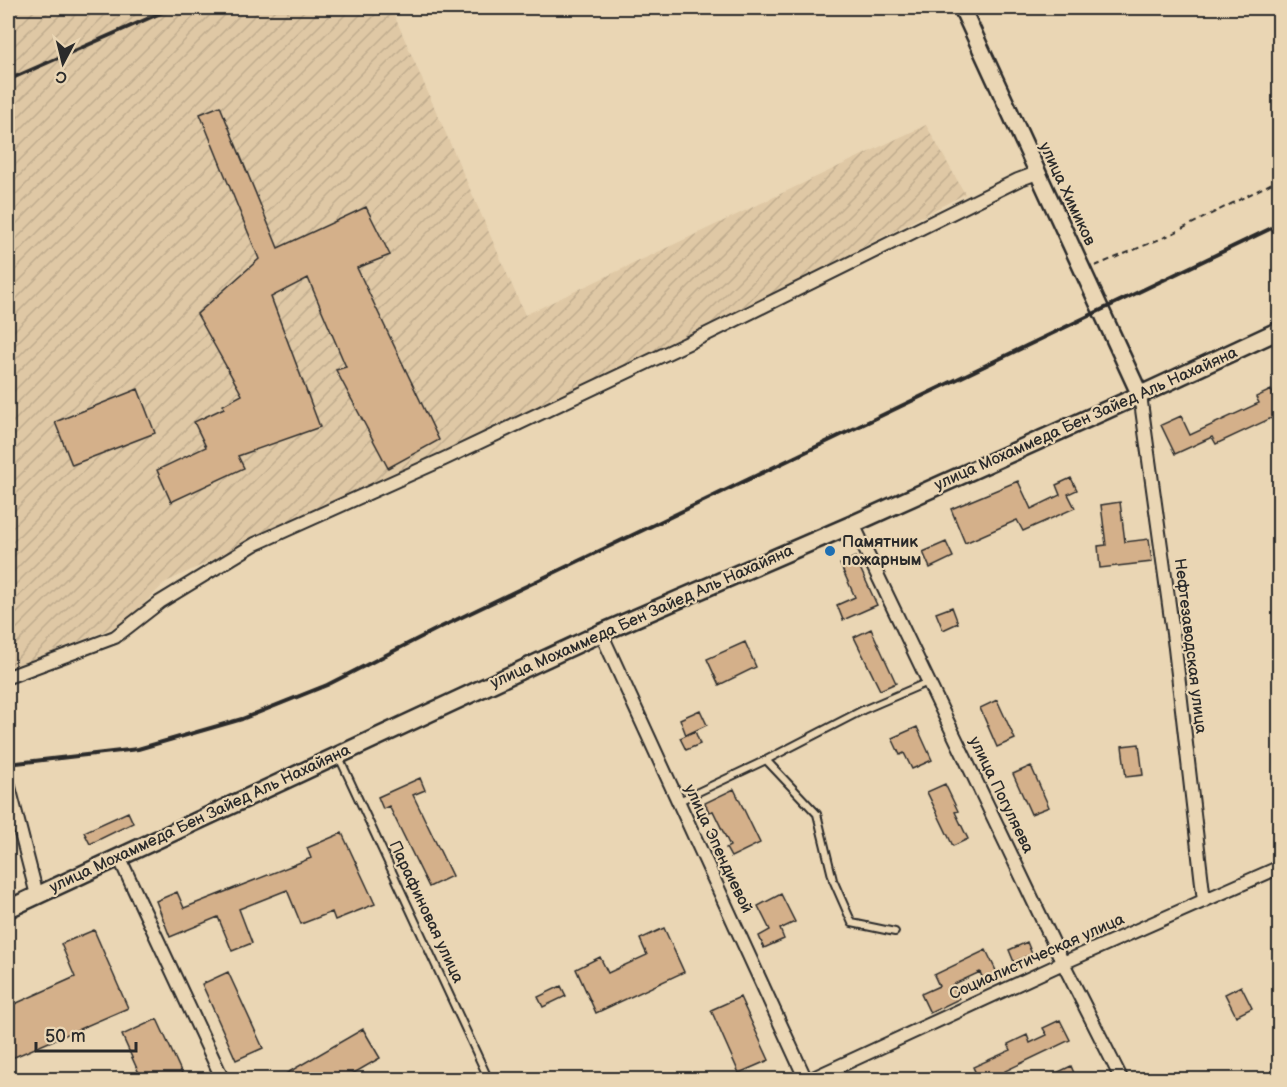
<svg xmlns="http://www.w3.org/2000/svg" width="1287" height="1087" viewBox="0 0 1287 1087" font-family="'Balsamiq Sans',sans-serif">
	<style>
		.industrial { fill: url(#industrial-furrows) }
		.building { fill: #d4b08a; stroke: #2b2b2b; stroke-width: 1.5 }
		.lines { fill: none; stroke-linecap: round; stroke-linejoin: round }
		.service-casing { stroke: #2b2b2b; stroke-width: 10 }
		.minor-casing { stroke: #2b2b2b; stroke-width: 16 }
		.tertiary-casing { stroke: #2b2b2b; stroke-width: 20 }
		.secondary-casing { stroke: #2b2b2b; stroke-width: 21 }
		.path { stroke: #2b2b2b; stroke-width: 2; stroke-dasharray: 6 4.5; stroke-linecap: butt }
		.service { stroke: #ead6b4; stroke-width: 6 }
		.minor { stroke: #ead6b4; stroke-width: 12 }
		.tertiary { stroke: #ead6b4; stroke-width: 15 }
		.secondary { stroke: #ead6b4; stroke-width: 16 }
		.rail { stroke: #2b2b2b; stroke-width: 4 }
		.poi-dot { fill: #1f6fb2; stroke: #ead6b4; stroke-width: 2 }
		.labels { text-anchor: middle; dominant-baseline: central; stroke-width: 4.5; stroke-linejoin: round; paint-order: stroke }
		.street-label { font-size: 16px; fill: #2b2b2b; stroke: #ead6b4 }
		.poi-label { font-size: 16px; font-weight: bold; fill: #2b2b2b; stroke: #ead6b4; text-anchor: start }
	</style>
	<defs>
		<pattern id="industrial-furrows" width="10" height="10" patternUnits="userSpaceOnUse" patternTransform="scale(1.5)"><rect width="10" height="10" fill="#dfc8a5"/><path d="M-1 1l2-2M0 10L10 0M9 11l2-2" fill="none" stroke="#c0ac8e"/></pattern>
	</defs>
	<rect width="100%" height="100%" fill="#ead6b4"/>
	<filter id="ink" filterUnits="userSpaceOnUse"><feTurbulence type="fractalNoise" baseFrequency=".0167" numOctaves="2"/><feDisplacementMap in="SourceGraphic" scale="12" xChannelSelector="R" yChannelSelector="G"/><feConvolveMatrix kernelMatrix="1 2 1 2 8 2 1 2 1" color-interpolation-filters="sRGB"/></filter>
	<g filter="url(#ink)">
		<path class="industrial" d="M8,8H391L525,315L926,125L965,194L593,388L381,480L166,582L123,624L8,669Z"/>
		<path class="building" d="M220,106L278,248L366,207L390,255L357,268L439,440L388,468L336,370L346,367L308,278L271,297L320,427L238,456L244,468L171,502L157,470L206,447L194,422L224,408L223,405L242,395L197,314L259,259L200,114Z
			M138,389L155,433L72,465L55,422Z
			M1271,390L1280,408V414L1216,444L1212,437L1175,454L1161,425L1181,416L1190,435L1259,403L1256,397Z
			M1071,478L1077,490L1068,494L1075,508L1023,531L1017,520L965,543L951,509L1018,481L1031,509L1060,495L1056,485Z
			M1120,502L1125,542L1149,539L1152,562L1100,568L1098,546L1106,545L1101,505Z
			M946,542L953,557L930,568L923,552Z
			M855,557L877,605L843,620L837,605L855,597L840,564Z
			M952,607L958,623L943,630L936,613Z
			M871,629L896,683L880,690L854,637Z
			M745,642L756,667L719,685L707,659Z
			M997,700L1015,739L997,747L980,708Z
			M700,710L707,725L686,735L680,719Z
			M917,727L932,760L912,769L904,753L900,755L892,738Z
			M695,731L700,744L686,750L680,738Z
			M1139,744L1143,775L1126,777L1122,746Z
			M1031,766L1049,807L1031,814L1013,774Z
			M420,778L425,790L413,795L452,876L429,887L389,806L383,809L378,797Z
			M945,784L958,811L955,812L968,839L953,846L927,792Z
			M734,789L760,843L731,857L726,848L730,846L713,811L709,812L705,803Z
			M128,812L133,823L90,844L84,832Z
			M342,833L375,904L335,920L332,912L301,924L287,890L239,909L252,943L232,951L218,917L170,937L156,901L177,892L184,908L311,858L307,848Z
			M781,894L795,922L780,929L784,939L764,948L759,936L770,930L758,906Z
			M664,928L684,972L596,1013L576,969L600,957L608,973L647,955L640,939Z
			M94,930L128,1008L12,1058L8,1047V1007L75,977L61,944Z
			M1027,942L1032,954L1014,962L1009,950Z
			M986,950L1000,979L986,986L980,972L952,985L959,999L930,1013L921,994L939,986L934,975Z
			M228,972L263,1048L236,1060L202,984Z
			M561,986L566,996L543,1007L538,997Z
			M1241,986L1252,1008L1236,1016L1225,994Z
			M740,997L769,1060L739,1073L711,1010Z
			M157,1019L185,1080H142L122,1035Z
			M1060,1020L1070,1040L1005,1071L1009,1080H979L973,1067L1011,1050L1008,1044L1027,1035L1030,1043L1047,1035L1043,1028Z
			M363,1029L380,1058L342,1080H275Z
			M1071,1066L1077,1080H1042Z"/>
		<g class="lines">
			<g class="service-casing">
				<path id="service" d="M339,757L489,1080
					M766,760L817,814L833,880L852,923L895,932
					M677,802L766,760L863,710L928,682"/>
			</g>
			<g class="minor-casing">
				<path id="minor" d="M1140,395L1175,648L1204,901
					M853,524L1063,963L1122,1080
					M601,633L806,1080
					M8,677L115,637L160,602L255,544L444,459L705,335L1018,180L1037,173
					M8,783L37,895
					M119,857L223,1080
					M809,1080L1063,963L1280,867"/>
			</g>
			<g class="tertiary-casing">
				<path id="tertiary" d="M962,8L1140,395"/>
			</g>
			<g class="secondary-casing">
				<path id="secondary" d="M8,909L601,633L853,524L1140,395L1280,330"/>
			</g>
			<path class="path" d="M1095,266L1170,235L1280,179"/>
			<use href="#service" class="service"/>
			<use href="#minor" class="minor"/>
			<use href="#tertiary" class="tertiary"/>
			<use href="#secondary" class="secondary"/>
			<path class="rail" d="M8,80L172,8
				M8,764L138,749L242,719L327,685L437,629L1280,224"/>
		</g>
	</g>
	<circle class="poi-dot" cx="830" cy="551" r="6"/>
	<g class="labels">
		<g class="street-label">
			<text transform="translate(1067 194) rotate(65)">улица Химиков</text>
			<text transform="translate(1086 419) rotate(-24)">улица Мохаммеда Бен Зайед Аль Нахайяна</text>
			<text transform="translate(642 617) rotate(-24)">улица Мохаммеда Бен Зайед Аль Нахайяна</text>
			<text transform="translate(1190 646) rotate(83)">Нефтезаводская улица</text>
			<text transform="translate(1001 795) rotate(64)">улица Погуляева</text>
			<text transform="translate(200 819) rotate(-25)">улица Мохаммеда Бен Зайед Аль Нахайяна</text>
			<text transform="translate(718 849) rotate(65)">улица Эпендиевой</text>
			<text transform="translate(426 912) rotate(65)">Парафиновая улица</text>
			<text transform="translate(1037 957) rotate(-24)">Социалистическая улица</text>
		</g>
		<g class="poi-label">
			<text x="842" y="542">Памятник<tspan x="842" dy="18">пожарным</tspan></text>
		</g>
	</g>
	<rect width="1287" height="1087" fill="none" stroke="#ead6b4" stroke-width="30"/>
	<rect x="15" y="15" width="1257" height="1057" fill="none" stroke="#2b2b2b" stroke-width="2" filter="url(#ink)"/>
	<g transform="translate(63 63) rotate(187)" stroke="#ead6b4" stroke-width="4.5" paint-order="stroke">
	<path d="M0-4.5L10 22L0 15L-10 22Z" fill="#2b2b2b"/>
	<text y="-9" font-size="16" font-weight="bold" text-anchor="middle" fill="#2b2b2b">С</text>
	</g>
	<path d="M36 1042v9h100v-9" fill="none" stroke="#2b2b2b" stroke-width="3"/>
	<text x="45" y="1042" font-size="18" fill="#2b2b2b" stroke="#ead6b4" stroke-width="4.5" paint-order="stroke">50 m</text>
</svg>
